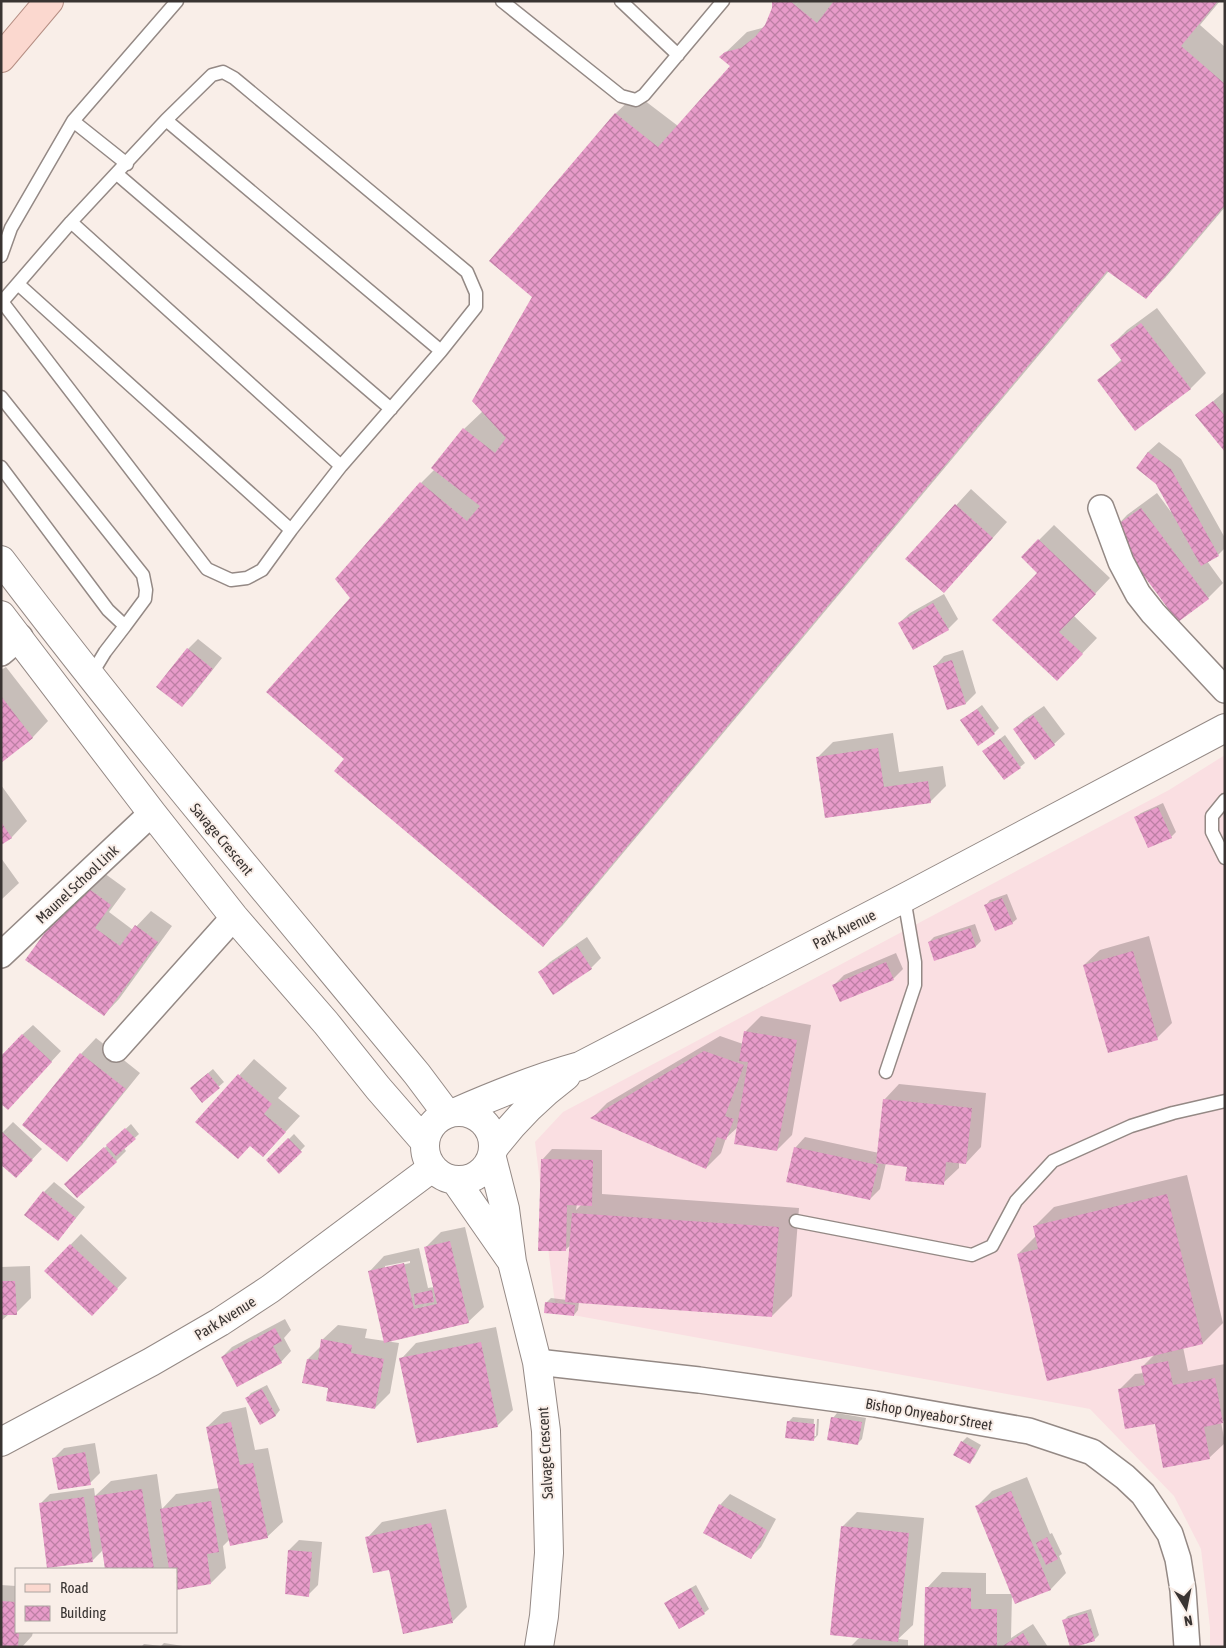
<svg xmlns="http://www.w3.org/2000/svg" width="1226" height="1648" viewBox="0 0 1226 1648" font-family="'Asap Condensed',sans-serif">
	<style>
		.education { fill: #fadfe2 }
		.shadow { fill: #0003; fill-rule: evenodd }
		.building { fill: url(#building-cross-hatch) }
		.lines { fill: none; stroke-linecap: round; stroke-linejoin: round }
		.service-casing { stroke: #948985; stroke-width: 15 }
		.minor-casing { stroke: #948985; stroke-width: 28 }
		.tertiary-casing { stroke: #948985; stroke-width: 30 }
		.secondary-casing { stroke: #948985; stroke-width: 30 }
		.primary-casing { stroke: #b58e83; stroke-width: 30 }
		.service { stroke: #fff; stroke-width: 12 }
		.minor { stroke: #fff; stroke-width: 25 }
		.tertiary { stroke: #fff; stroke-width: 28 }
		.secondary { stroke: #fff; stroke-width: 28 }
		.primary { stroke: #fbd8cf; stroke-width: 28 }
		.labels { text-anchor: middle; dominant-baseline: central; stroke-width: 4; stroke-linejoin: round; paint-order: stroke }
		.street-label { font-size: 15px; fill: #393432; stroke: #f9eee8 }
	</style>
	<defs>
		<pattern id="building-cross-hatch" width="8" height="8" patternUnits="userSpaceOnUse" patternTransform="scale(1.25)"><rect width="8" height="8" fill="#e79bc9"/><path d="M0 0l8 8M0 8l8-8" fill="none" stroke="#bc7fa4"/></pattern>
	</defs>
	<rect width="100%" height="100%" fill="#f9eee8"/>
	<path class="education" d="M1225,755V1647H1210V1627L1201,1549L1174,1496L1090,1409L556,1312L535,1142L563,1112L1169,790Z"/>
	<path class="shadow" d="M773,1H1220L1200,25L1225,47V207L1166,277L1146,297L1109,271L563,925L543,945L346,759L351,598L421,483L435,469L464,429L483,411L615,114L636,94L678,126L732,66L721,57L747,32L762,28L767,25L773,9Z
		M1157,308L1206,373L1191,388L1135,429L1098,380L1122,359L1112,345L1127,330Z
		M1224,392L1225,394V450L1197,415Z
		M1159,442L1181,459L1225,538V548L1218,555L1207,561L1223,583L1208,598L1112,531L1127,515L1157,493L1171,512L1172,511L1157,483L1137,468L1148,452Z
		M971,489L1007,522L959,576L907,559Z
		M1054,525L1110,578L1074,616L1097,638L1057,680L1039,573V540Z
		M944,594L958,619L948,629L899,623L910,613Z
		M198,639L222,658L192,696L182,706L188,649Z
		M963,650L976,693L966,703L948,709L934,667L944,656Z
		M6,667L48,721L33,737L1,761V670Z
		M982,705L999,728L994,733L962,720Z
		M1044,706L1065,734L1054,744L1014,729L1025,719Z
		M893,733L899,772L943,766L946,786L930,802L826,816L817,758L833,742Z
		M1005,735L1025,763L1020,767L984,751Z
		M1,785L27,821L12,837L1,844Z
		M1163,803L1176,832L1171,837L1136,817L1141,813Z
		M1,858L19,883L1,900Z
		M97,868L126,889L109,912L133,930L151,911L172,926L119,999L104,1015L27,960Z
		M1007,894L1017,919L1012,923L986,905L990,900Z
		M975,924L981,941L976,946L935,959L929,942L934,937Z
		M1149,936L1172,1023L1157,1038L1084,965L1100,950Z
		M587,937L601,958L591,968L540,972L550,962Z
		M896,953L903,969L893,979L834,985L844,975Z
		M761,1016L811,1025L792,1135L777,1150L739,1126L726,1138L721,1153L706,1168L592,1118L607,1103L720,1036L743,1044L745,1032Z
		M33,1025L61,1051L18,1098L22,1035Z
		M96,1038L140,1073L82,1145L67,1160L23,1125L81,1054Z
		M254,1059L287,1088L278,1098L300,1116L278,1140L250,1145L197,1122Z
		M213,1069L224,1082L202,1101L196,1083Z
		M899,1084L986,1093L981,1147L966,1163L959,1162V1168L943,1183L908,1166L886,1163L880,1189L870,1199L795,1148L805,1137L879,1153L884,1100Z
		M13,1122L42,1149L26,1166L1,1134Z
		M131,1124L139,1134L124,1148L126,1151L116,1161L76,1174Z
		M294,1134L305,1146L280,1172L268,1160Z
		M552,1149L602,1150V1194L799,1208L792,1296L772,1316L579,1302L578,1310L574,1315L546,1303L551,1298L567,1300L571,1245L565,1250L542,1160ZM577,1204H582L576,1210Z
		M1187,1175L1223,1323L1203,1343L1183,1347L1188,1371L1225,1364V1420L1221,1422L1225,1443L1209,1458L1156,1422L1119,1390L1135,1374L1144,1373L1143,1366L1155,1354L1018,1254L1036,1236L1034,1227L1054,1207Z
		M54,1182L85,1207L58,1240L44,1192Z
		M465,1227L484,1307L468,1322L385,1341L399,1343L390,1393L375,1408L330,1387L308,1359L321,1346L322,1340L338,1325L367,1329L365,1338L385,1341L369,1272L384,1256L419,1248L428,1288L434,1287L425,1248L441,1232ZM410,1261V1263L385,1269V1266Z
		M81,1234L127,1278L92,1315L45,1271Z
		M30,1266L31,1298L16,1313L9,1314L1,1321V1267Z
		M285,1319L291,1330L284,1338L291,1351L281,1362L222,1357L232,1347Z
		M496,1327L513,1410L497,1426L401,1359L416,1343Z
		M267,1385L280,1410L276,1415L260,1423L247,1398L251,1393Z
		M246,1407L255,1450L268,1448L283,1522L267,1537L230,1539L223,1546L226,1568L211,1583L176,1569H106L103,1550L92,1561L40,1504L50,1494L94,1488L95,1496L111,1481L157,1474L162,1509L176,1494L219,1488L207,1427L223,1412Z
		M837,1413L866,1418L862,1439L857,1444L833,1418Z
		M793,1417L814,1419L813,1436H816L817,1419H819L818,1435L813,1440L788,1422Z
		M967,1437L981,1445L974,1458L970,1462L962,1442Z
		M95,1443L100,1473L90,1483L54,1458L64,1448Z
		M1027,1477L1050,1534L1052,1533L1062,1554L1059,1556L1066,1573L1051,1589L1016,1603L977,1506L992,1491Z
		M730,1494L776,1519L761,1547L751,1557L720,1505Z
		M446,1509L467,1607L452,1622L367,1538L382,1522Z
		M857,1512L924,1518L913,1625L898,1639L908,1640V1647H850L860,1637L842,1527Z
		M299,1540L322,1542L318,1585L308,1595L289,1550Z
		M942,1572L986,1573V1594H1012L1011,1638L1033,1624L1048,1647H925L927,1588Z
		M1,1585L16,1586V1632H33L32,1636L22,1647H1Z
		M696,1585L709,1609L704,1613L666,1603L671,1599Z
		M1091,1609L1099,1635L1094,1640L1063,1621L1068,1616Z
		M164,1643L189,1647H141L144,1644L161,1646Z"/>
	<path class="building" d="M772,1H790L817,23L834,1H1218L1181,46L1225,84V205L1146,299L1107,271L543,947L334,771L344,759L266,692L350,598L335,579L420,482L467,521L480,506L431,468L463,428L495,453L506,438L472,401L532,297L489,261L615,113L658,147L730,66L719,57L725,52L741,48L755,37L765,25L772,8Z
		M1141,323L1191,389L1135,431L1097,380L1122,361L1110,345Z
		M1213,401L1225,416V452L1195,415Z
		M1148,452L1171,469L1219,556L1201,566L1156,484L1136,468Z
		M955,504L993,538L944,593L905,559Z
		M1141,508L1209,599L1178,622L1110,530Z
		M1038,539L1096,594L1059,632L1083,654L1057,681L992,620L1037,573L1021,557Z
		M933,603L949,630L913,650L898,623Z
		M187,648L213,669L182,707L156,687Z
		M952,660L966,704L947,710L933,666Z
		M1,696L33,738L1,763Z
		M977,709L995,734L978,746L960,720Z
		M1033,715L1055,745L1035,760L1013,729Z
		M1000,739L1021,768L1004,780L982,751Z
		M878,748L884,787L928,781L931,803L825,818L816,757Z
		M1158,807L1172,838L1148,848L1134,817Z
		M1,822L12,838L1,845Z
		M81,883L111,905L95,928L120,946L135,925L158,942L104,1016L25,960Z
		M1002,898L1013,924L995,931L984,905Z
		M970,928L976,947L934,961L928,942Z
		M577,946L592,969L553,995L538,972Z
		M1133,951L1158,1040L1108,1053L1083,965Z
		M886,962L894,980L840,1002L832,985Z
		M744,1031L797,1040L777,1151L734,1144L748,1062L739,1061Z
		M22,1034L52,1062L8,1110L1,1104V1056Z
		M704,1051L744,1065L725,1116L734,1119L726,1140L717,1137L706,1169L590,1118Z
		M80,1053L126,1089L67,1162L22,1125Z
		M208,1073L220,1088L202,1103L190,1088Z
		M238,1074L272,1104L264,1114L286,1132L263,1157L250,1146L238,1159L195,1122Z
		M883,1099L972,1108L966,1164L946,1162L944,1185L905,1181L907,1167L876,1163Z
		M125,1128L136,1139L116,1156L106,1145Z
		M1,1131L33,1160L16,1178L1,1165Z
		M288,1138L302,1152L279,1174L266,1160Z
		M104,1147L117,1162L77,1198L64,1184Z
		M794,1147L878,1165L870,1200L786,1182Z
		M541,1159L593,1160L592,1206L567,1205L566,1251H538Z
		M43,1191L76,1218L58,1241L24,1215Z
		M1167,1194L1203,1344L1047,1381L1017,1254L1038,1249L1033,1226Z
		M572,1213L779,1227L772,1317L565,1302Z
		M450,1241L469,1323L384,1343L368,1271L404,1263L414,1309L437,1304L424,1247Z
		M70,1244L118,1289L92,1316L44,1271Z
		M1,1281H15L17,1315H1Z
		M432,1290L434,1302L415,1305L414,1294Z
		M545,1302L575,1305L574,1316L544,1313Z
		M275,1328L282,1341L273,1346L282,1363L237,1387L221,1357Z
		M321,1339L352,1345L351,1353L384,1359L375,1409L326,1401L328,1388L302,1383L307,1359L318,1360Z
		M481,1342L498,1427L417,1443L399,1358Z
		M1168,1361L1173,1385L1215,1378L1223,1423L1204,1427L1210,1459L1163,1468L1155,1424L1125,1429L1118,1389L1145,1385L1141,1366Z
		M262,1389L276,1416L260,1425L245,1398Z
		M831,1417L862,1422L858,1445L827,1440Z
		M787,1421L815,1424L814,1441L785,1438Z
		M231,1422L240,1465L253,1463L268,1538L230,1546L206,1427Z
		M961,1441L977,1450L970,1464L953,1455Z
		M85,1452L91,1485L58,1490L52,1458Z
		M142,1489L154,1569H105L94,1496Z
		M1011,1491L1051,1590L1015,1604L975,1506Z
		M84,1497L93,1562L47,1568L39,1503Z
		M211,1501L219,1552L207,1554L211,1584L176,1590V1569H169L160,1509Z
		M719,1504L767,1530L751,1559L703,1533Z
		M431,1523L453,1623L403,1634L389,1570L373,1573L365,1537Z
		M841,1526L909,1533L898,1642L830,1635Z
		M1047,1537L1058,1559L1046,1565L1036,1543Z
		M288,1550L312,1552L309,1597L285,1594Z
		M925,1587L971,1588V1609H997V1647H924Z
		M691,1588L705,1614L679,1629L664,1603Z
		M1,1601L16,1602V1632H19L18,1647H1Z
		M1087,1613L1095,1641L1075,1647H1070L1062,1620Z
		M1023,1633L1031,1647H1001Z"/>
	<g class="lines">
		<g class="service-casing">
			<path id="service" d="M502,1L621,96L636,100L644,95L723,1
				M621,1L678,55
				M166,120L441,351
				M73,121L177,1
				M117,174L391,409
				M71,222L341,466
				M1,256L11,228L73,121L127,164
				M18,284L291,530
				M1,303L71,222L166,120L212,75L223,72L234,78L467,272L476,293V307L441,351L341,466L291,530L262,570L247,578L231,580L207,569L3,303
				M1,397L143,575L146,590L145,599L125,626L108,610L1,467
				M91,675L105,652L125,626
				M1225,800L1212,816V832L1225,858
				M886,1072L915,985V962L904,898
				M796,1221L972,1255L992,1246L1016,1201L1053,1161L1131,1126L1173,1113L1225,1101"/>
		</g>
		<g class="minor-casing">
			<path id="minor" d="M1101,508L1121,562L1138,594L1153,613L1225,690
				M1,653L20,637
				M1,955L152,813
				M116,1049L234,917
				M537,1362L699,1380L875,1404L1029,1431L1092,1452L1125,1477L1143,1494L1170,1534L1178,1559L1183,1590L1187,1647"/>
		</g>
		<g class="tertiary-casing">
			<path id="tertiary" d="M456,1112C497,1094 537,1078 580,1066L904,898L1225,728
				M493,1149C514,1121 538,1097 566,1076
				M1,1442L151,1362L220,1322L270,1289L432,1168"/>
		</g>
		<g class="secondary-casing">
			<path id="secondary" d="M1,560C134,736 277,904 417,1074L447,1114
				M1,615L152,813L234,917L326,1023L378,1088L425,1142
				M425 1146a34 34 0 1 1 68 0a34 34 0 1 1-68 0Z
				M492,1158L505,1209L512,1262L537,1362L546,1431L549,1553L544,1616L539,1647
				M455,1180L510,1259"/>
		</g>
		<g class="primary-casing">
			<path id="primary" d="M1,58L49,1"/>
		</g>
		<use href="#service" class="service"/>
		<use href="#minor" class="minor"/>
		<use href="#tertiary" class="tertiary"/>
		<use href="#secondary" class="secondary"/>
		<use href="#primary" class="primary"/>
	</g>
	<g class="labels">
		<g class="street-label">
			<text transform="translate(222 839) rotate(50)">Savage Crescent</text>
			<text transform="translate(77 884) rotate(-43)">Maunel School Link</text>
			<text transform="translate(844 929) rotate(-27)">Park Avenue</text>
			<text transform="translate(225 1318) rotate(-32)">Park Avenue</text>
			<text transform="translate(929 1414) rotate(10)">Bishop Onyeabor Street</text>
			<text transform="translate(545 1453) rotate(-93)">Salvage Crescent</text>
		</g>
	</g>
	<rect width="1226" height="1648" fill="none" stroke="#393432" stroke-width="5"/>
	<rect x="15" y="1568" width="162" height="65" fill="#f9eee8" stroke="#aca49f"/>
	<rect x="25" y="1584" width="25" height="8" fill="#fbd8cf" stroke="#aca49f"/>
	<text x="60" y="1593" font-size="15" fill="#393432">Road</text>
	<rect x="25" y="1606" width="25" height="15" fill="url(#building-cross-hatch)" stroke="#aca49f"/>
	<text x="60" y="1618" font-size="15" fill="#393432">Building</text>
	<g transform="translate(1186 1608) rotate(170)" stroke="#f9eee8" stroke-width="4" paint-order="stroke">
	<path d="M0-4L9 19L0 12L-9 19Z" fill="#393432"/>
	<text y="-8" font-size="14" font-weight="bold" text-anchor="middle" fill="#393432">N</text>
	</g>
</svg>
